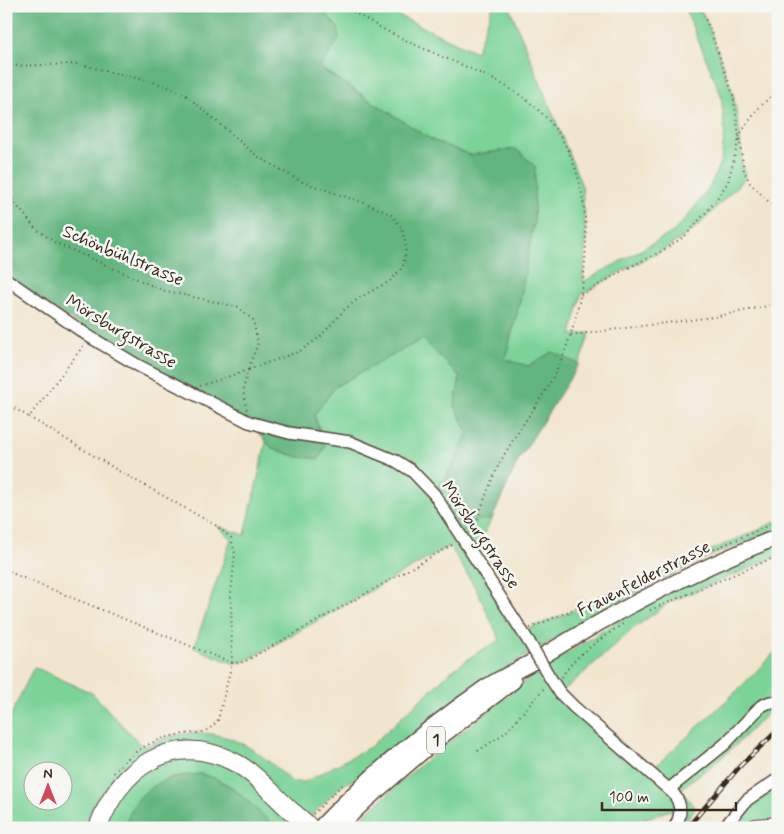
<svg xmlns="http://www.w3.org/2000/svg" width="784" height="834" viewBox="0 0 784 834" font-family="Mynerve,sans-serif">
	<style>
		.green { fill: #7bd398; stroke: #5b7e5b; fill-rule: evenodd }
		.forest { fill: #64b580; stroke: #50704f }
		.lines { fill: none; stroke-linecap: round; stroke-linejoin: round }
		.minor-casing { stroke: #564638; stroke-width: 14 }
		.major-casing { stroke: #564638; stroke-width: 18 }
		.highway-casing { stroke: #564638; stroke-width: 20 }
		.path { stroke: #564638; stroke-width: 2; stroke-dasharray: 1 4; stroke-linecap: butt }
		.minor { stroke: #fff; stroke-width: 11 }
		.major { stroke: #fff; stroke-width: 15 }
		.highway { stroke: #fff; stroke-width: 18 }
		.rail-casing { stroke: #3b2a1e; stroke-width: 4.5 }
		.rail { stroke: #f6f6f2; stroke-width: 2.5; stroke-dasharray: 8; stroke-linecap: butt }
		.minor-bridge-casing { stroke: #564638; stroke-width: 14; stroke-linecap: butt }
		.minor-bridge { stroke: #fff; stroke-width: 11 }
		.labels { text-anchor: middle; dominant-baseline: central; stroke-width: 5; stroke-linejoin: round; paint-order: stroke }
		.shield { fill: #f6f6f2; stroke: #73675e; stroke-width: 1 }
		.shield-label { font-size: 16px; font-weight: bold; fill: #3b2a1e }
		.street-label { font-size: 18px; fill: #3b2a1e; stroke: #f6f6f2 }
	</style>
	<rect width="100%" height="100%" fill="#f6f6f2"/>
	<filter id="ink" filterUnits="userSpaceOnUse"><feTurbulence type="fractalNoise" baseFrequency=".02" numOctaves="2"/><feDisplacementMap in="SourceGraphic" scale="10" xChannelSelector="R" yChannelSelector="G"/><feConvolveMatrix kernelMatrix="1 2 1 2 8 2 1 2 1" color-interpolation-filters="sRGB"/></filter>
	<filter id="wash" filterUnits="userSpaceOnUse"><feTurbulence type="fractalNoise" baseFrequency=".0096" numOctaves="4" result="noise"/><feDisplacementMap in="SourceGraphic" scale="20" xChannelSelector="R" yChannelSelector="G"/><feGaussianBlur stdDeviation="1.12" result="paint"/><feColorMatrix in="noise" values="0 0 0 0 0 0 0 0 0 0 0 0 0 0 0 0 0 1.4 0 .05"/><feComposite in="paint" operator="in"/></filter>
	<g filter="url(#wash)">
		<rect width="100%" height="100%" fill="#f2e5ce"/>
		<path class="green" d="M319,6H381L395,14L476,52L493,6H509L582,186L586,236L583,282L673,232L689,215L710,186L721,160L725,133L721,95L684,6H699L709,27L733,94L740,134L742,164L746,177L702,222L685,236L662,251L622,271L581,295L571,335L590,333L579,364L552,352L528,366L505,360L520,301L534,221L535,166L516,149L470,155L432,140L320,68L337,28Z
			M423,338L460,377L455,406L468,432L453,465L434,494L463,539L472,530L477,520L492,519L473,553L522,631L561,616L659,572L761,529L778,520V528L706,558L655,583L597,614L514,663L370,771L341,786L299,828H277L232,787L214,778L200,774L178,776L166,779L125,828H6V725L34,667L92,693L143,747C154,743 165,737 176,735C227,726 257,749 292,782H305L370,747L449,673L478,652L500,640L476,589L450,546L244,662L232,663L194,648L231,539L217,526L245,535L266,442L272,448L298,457L323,438L314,415L336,386ZM32,772H62V802H32Z
			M778,544V556L670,602L634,628L561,693L649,772L739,689L778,649V692L770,702L778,707L770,711L723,757L689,782L681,790L695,808L687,819L672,821L674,809L646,818L579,828H350L419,766L532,676L632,612L701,576Z
			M778,787V828H724L734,814Z"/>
		<path class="forest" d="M6,6H319L338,28L339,39L320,68L432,140L470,155L516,149L535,166L534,221L520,301L505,359L528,366L552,352L579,364L518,461L492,519L477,520L472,530L463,539L434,494L453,465L468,432L455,406L460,377L423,339L336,386L314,415L325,447L319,459L298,457L272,448L249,422L186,391L6,279Z
			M200,774L214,778L232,787L277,828H125C135,787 163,777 200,774Z"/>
	</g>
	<g filter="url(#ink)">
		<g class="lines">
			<g class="minor-casing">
				<path id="minor" d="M6,279L90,337L139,366L249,422L289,433L350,442L396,461L412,471L434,494L529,642
					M549,676L560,693L574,707L673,793C682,804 682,816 674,828
					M669,789L725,744L761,706L770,702L778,704
					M724,828L747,800L778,779"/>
			</g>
			<g class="major-casing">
				<path id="major" d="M320,828C369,776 426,729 485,688C503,676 523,668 541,657C616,611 695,569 778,537
					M337,828L366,800L431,744L513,681"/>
			</g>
			<g class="highway-casing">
				<path id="highway" d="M98,828C118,769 171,731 232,761C255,772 271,793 290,810C297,816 304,821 310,828
					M756,828L778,826"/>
			</g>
			<path class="path" d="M345,6C377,28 412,44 448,59C478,72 510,85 534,106C605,166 593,291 558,367C543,399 520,426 503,457C496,470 490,484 485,498C480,510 478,522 470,532
				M699,6L709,27L733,94L744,171L750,183L778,211
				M6,66L78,64L165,85L187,96L257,156L300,181L370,205L392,215L402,229L406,247L403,267L390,281L359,298L345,309L319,338L300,351L248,370
				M6,192L35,228L54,242L162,290L238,307L253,320L258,343L248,370
				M581,295L622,271L662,251L685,236L695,225L714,203L728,182L740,134L757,110L778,89
				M571,335L713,317L778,304
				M200,386L248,370L243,390L247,411
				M6,403L29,417L84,345
				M29,417L119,471L217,526L231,538L235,553L231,594L232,663L218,720C207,736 193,732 176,735C151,740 128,754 113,774
				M6,568L14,574L232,663L244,662L454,544
				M650,610L778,556
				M530,628L761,529L778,520
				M562,677C573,656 604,637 624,623
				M478,751L506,732L545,687
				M313,814L341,786L346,784"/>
			<use href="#minor" class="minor"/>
			<use href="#major" class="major"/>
			<use href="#highway" class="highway"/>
			<g class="rail-casing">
				<path id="rail" d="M687,828L741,765L778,730"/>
			</g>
			<use href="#rail" class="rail"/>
			<g class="minor-bridge-casing">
				<path id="minor-bridge" d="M529,642L549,676"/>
			</g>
			<use href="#minor-bridge" class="minor-bridge"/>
		</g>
	</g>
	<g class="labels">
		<rect class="shield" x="427" y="726.5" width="18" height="27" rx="4"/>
		<g class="shield-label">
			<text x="436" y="740">1</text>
		</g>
		<g class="street-label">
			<text transform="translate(123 256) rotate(23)">Schönbühlstrasse</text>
			<text transform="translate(121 332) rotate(31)">Mörsburgstrasse</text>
			<text transform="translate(480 535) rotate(56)">Mörsburgstrasse</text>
			<text transform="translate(644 579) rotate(-27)">Frauenfelderstrasse</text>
		</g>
	</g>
	<rect width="784" height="834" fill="none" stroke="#f6f6f2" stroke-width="25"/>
	<g transform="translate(48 786)"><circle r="24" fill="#f6f6f2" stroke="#aba49d"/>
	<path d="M0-4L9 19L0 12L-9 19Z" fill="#d1495b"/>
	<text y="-8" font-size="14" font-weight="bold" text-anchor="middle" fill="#3b2a1e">N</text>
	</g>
	<path d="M602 802v8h134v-8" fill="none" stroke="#3b2a1e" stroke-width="2.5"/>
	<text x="609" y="802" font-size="15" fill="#3b2a1e" stroke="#f6f6f2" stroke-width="4" paint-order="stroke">100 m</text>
</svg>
